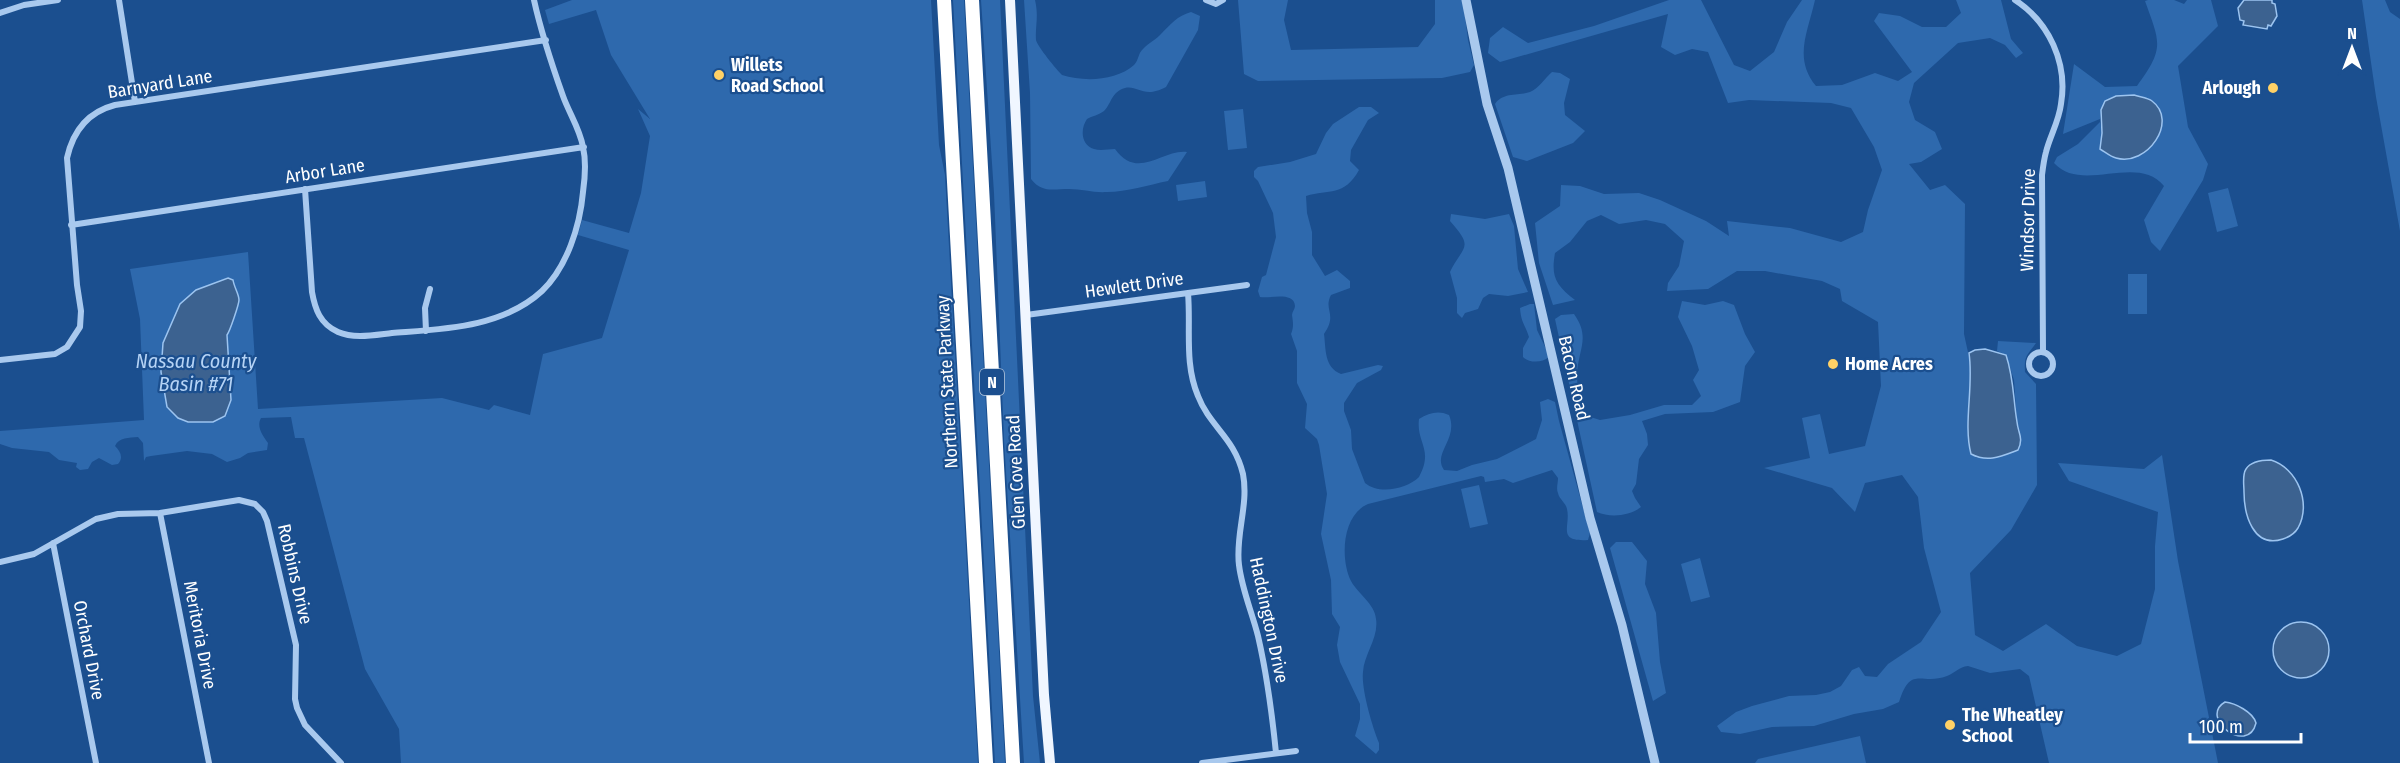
<svg xmlns="http://www.w3.org/2000/svg" width="2400" height="763" viewBox="0 0 2400 763" font-family="'Fira Sans Condensed',sans-serif">
	<style>
		.green { fill: #2e69ad }
		.water { fill: #3c6290; stroke: #9cc4f0; stroke-width: 1.5 }
		.lines { fill: none; stroke-linecap: round; stroke-linejoin: round }
		.minor { stroke: #a9c9ee; stroke-width: 6 }
		.tertiary { stroke: #a9c9ee; stroke-width: 9 }
		.primary { stroke: #f0f6ff; stroke-width: 10 }
		.motorway { stroke: #fff; stroke-width: 14 }
		.poi-dot { fill: #ffd166; stroke: #1b4f8f; stroke-width: 2 }
		.labels { text-anchor: middle; dominant-baseline: central; stroke-width: 4.5; stroke-linejoin: round; paint-order: stroke }
		.shield { fill: #1b4f8f; stroke: #bbcadd; stroke-width: 1.5 }
		.shield-label { font-size: 16px; font-weight: bold; fill: #fff }
		.poi-label { font-size: 18px; font-weight: bold; fill: #fff; stroke: #1b4f8f; text-anchor: start }
		.street-label { font-size: 18px; fill: #fff; stroke: #1b4f8f }
		.water-label { font-size: 20px; font-style: italic; fill: #b5d3f5; stroke: #1b4f8f }
	</style>
	<rect width="100%" height="100%" fill="#1b4f8f"/>
	<path class="green" d="M572,0H931L939,145L945,175L978,763H401L399,729L365,669L304,438H295L291,417L261,418C256,427 263,436 268,443L267,450L248,453L240,458L227,462L212,454L187,451L151,456L146,457L144,461L143,443L138,437C129,438 119,437 115,446C120,451 124,457 118,464L112,465L99,458L92,462L88,469L80,470L76,467L77,463L59,460L49,452L12,448L0,444V431L144,420L140,319L130,269L248,252L258,409L442,398L489,410L494,405L530,415L543,354L602,338L629,250L578,235L582,220L629,233L641,193L650,136L638,109L650,119L611,55L596,10L549,24L545,10Z
		M953,0H964L1005,763H995Z
		M981,0H1000L1033,696L1040,763H1024L1004,440L994,193Z
		M1024,0H1035C1039,17 1035,26 1036,40C1037,46 1057,70 1062,75C1084,82 1116,81 1134,65C1139,60 1138,53 1143,49C1148,43 1156,40 1161,34C1171,24 1177,16 1191,12L1200,16L1198,30L1166,87C1144,99 1138,85 1125,88C1111,92 1112,103 1104,111C1099,115 1092,116 1087,119C1080,129 1081,145 1094,149C1101,151 1108,149 1115,149C1138,181 1162,149 1187,152L1168,181C1148,185 1127,192 1107,192C1094,193 1082,189 1069,189C1052,189 1042,193 1031,179L1030,93Z
		M1238,0H1288L1284,20L1291,50L1418,47L1435,24V0H1463L1468,40L1474,65L1470,72L1442,78L1258,81L1244,74Z
		M1669,0H1701L1734,65L1750,71L1774,52L1787,22L1802,0H1815C1808,32 1793,58 1816,86L1842,85L1875,73L1898,81L1912,72L1874,21L1879,13L1900,16L1922,27H1946L1961,13L1956,0H2001L2011,39L2023,53L2016,58L2005,45L1990,38L1958,43L1914,83L1909,102L1915,120L1935,132L1942,149L1921,162L1909,164L1930,190L1945,185L1965,204L1964,334L1971,366L1972,389L1969,444L1971,454L1977,458L2020,431L2017,423L2014,380L2006,355L1997,351L1998,341L2036,343C2027,356 2024,355 2025,372L2036,384L2037,485L2011,530L1970,573L1975,635L2003,651L2046,624L2077,646L2117,656L2141,644L2155,589V546L2158,512L2069,481L2058,463L2144,469L2162,455L2178,561L2218,763H2049L2029,676L2020,669L1990,673L1968,666C1959,667 1955,673 1947,676C1921,686 1911,664 1899,702L1883,709L1854,714L1814,726L1772,727L1740,734L1721,732L1717,726L1736,712L1752,706L1789,696L1816,695L1830,692L1841,686L1852,670L1859,667L1865,676L1877,677L1888,664L1921,642L1941,612L1924,548L1918,497L1902,475L1865,483L1855,512L1832,488L1764,468L1810,458L1802,418L1820,414L1829,454L1865,446L1881,386L1878,322L1842,301L1840,289L1822,281L1765,271H1737L1708,289L1667,291L1668,283L1679,266L1684,241L1665,224L1646,220L1619,224L1601,215L1587,221L1570,242L1555,253C1551,276 1555,285 1575,300L1553,305L1539,263L1535,223L1560,206L1561,185L1580,186L1604,194L1639,193L1660,200L1706,221L1729,236L1727,221L1790,228L1841,242L1863,232L1868,210L1882,170L1874,147L1851,108L1831,103L1749,100L1728,103L1708,52L1692,49L1675,55L1661,47L1668,14L1500,62L1488,53L1490,38L1503,27L1528,43L1594,26Z
		M2148,0H2174L2184,4L2187,0H2211L2218,26L2178,66L2188,127L2208,164L2203,180L2160,251L2151,242L2144,220L2164,186C2137,153 2082,194 2054,163L2057,157L2078,144L2100,122L2102,133L2100,149L2115,158L2116,96C2105,102 2101,106 2100,119L2063,134L2074,64L2105,87L2137,86C2165,48 2160,43 2145,1Z
		M2362,0H2385L2390,12L2400,19V231L2376,97Z
		M1552,72L1560,73L1570,79L1564,103L1565,115L1585,131L1573,143L1527,161L1513,157L1495,104C1503,92 1518,96 1530,92C1538,89 1545,78 1552,72Z
		M1359,107H1371L1379,113L1368,120L1351,150L1350,161L1359,170C1344,197 1329,189 1306,196L1307,213L1312,232V255L1325,276L1337,270L1350,281V288L1331,295C1323,310 1338,314 1324,334C1326,349 1324,367 1341,374L1378,365L1383,366L1381,370L1357,383L1344,403V411L1351,430L1352,449L1365,483C1379,495 1407,489 1419,477C1434,449 1416,443 1419,419C1429,413 1438,410 1449,415C1459,439 1432,453 1444,470L1457,471L1472,465L1497,459L1536,439L1542,420L1540,402L1548,399L1555,402L1559,421L1590,533L1588,540C1556,542 1571,526 1567,509C1566,503 1559,499 1558,493C1556,489 1558,483 1558,478L1552,470L1513,483L1504,479L1485,482L1484,477L1481,476L1368,504C1342,515 1340,559 1351,581C1358,594 1375,604 1376,619C1379,638 1364,654 1363,672C1361,688 1372,726 1379,743V750L1376,754L1355,736L1360,719V704L1340,662L1337,645L1340,627L1332,614L1331,580L1321,534L1327,494L1319,445L1317,439L1305,428L1307,404L1297,383V351L1291,334C1294,327 1293,322 1292,315C1292,312 1295,309 1295,306C1294,291 1269,299 1260,297L1258,291L1262,277L1266,275L1276,237L1273,213L1258,181L1254,177V171L1258,167L1290,162L1316,154L1326,133L1333,124Z
		M1243,109L1247,148L1228,150L1224,111Z
		M1205,181L1207,197L1178,201L1176,185Z
		M2228,188L2238,226L2217,232L2208,193Z
		M1451,214L1485,219L1509,214L1514,226L1518,269L1528,292L1508,296L1489,294L1483,298L1478,309L1465,313L1462,318L1457,313V298L1450,272C1463,245 1475,249 1450,221Z
		M2128,274H2147V314H2128Z
		M1682,301L1705,305L1723,301L1734,305L1745,334L1755,352L1745,366L1740,402L1713,412L1665,414L1642,421L1647,434L1648,445L1639,459L1636,484L1632,491L1635,498L1641,507C1630,516 1610,518 1597,512L1555,319L1561,315L1574,314C1591,338 1578,349 1577,375C1577,387 1580,401 1581,414L1600,420L1630,415L1664,405H1692L1701,396L1693,380L1699,370L1692,346L1678,317Z
		M1530,304H1534L1537,330L1548,353L1549,357C1542,363 1529,363 1523,357V348L1529,337C1525,324 1521,323 1520,308Z
		M1479,485L1488,524L1470,528L1461,489Z
		M1616,542H1632L1647,561L1645,584L1656,613L1660,662L1666,693L1653,701L1610,548Z
		M1700,558L1710,597L1691,602L1681,564Z
		M1860,736L1866,763H1755L1758,759Z"/>
	<path class="water" d="M2244,0H2272V3L2275,4L2277,16L2271,26L2268,25L2267,29L2243,25L2244,21L2240,20L2238,8Z
		M2134,95C2140,97 2148,98 2152,101C2179,121 2147,167 2116,158C2111,157 2105,152 2100,149L2102,133L2101,110L2105,101L2116,96Z
		M228,278L233,280C234,287 239,294 239,300C239,304 230,331 227,335L231,400L225,416L213,422H188L178,418L167,407L161,372L163,343L180,304L196,290Z
		M1985,349L2006,355C2014,379 2013,398 2017,422C2018,433 2024,438 2018,450C2002,456 1988,463 1971,454C1963,423 1974,386 1969,353L1975,350Z
		M2271,460C2297,468 2312,503 2298,528C2295,533 2289,537 2283,539C2253,549 2244,514 2244,492C2244,484 2242,475 2246,469C2251,461 2263,460 2271,460Z
		M2273 650a28 28 0 1 1 56 0a28 28 0 1 1-56 0Z
		M2225,702C2235,703 2253,712 2256,723C2248,756 2198,718 2225,702Z"/>
	<g class="lines">
		<path class="minor" d="M119,0L135,102
			M1206,0L1216,4L1223,0
			M2015,0C2049,22 2068,63 2061,104C2059,121 2050,136 2046,152C2044,159 2043,167 2042,175L2043,352
			M0,13L24,5L58,0
			M305,189L312,292C315,309 320,324 338,332C354,339 374,335 392,333C442,329 502,328 542,291C567,267 580,226 583,192C585,178 586,160 583,147C580,129 569,113 563,96C552,65 541,32 534,0
			M71,225L584,147
			M1188,293C1191,328 1184,363 1198,396C1210,427 1234,437 1243,474C1249,505 1235,535 1239,565C1242,590 1252,612 1258,636C1267,675 1272,713 1276,753
			M1026,315L1247,285
			M426,331L425,308L430,289
			M2029 364a12 12 0 1 1 24 0a12 12 0 1 1-24 0Z
			M0,360L55,354L67,347L80,327L81,311L77,285L67,158C73,131 88,112 115,105L546,40
			M160,513L209,763
			M53,543L96,763
			M0,562L34,554L96,519L118,514L160,513L239,500L255,504L263,512L267,521L296,645L295,699L297,708L305,725L341,763
			M1202,763L1296,751"/>
		<path class="tertiary" d="M1466,0L1487,104L1508,168L1590,518L1622,625L1655,763"/>
		<path class="primary" d="M1010,0L1044,695L1050,763"/>
		<path class="motorway" d="M944,0L986,763
			M972,0L1013,763"/>
	</g>
	<g class="poi-dot">
		<circle cx="719" cy="75" r="6"/>
		<circle cx="2273" cy="88" r="6"/>
		<circle cx="1833" cy="364" r="6"/>
		<circle cx="1950" cy="725" r="6"/>
	</g>
	<g class="labels">
		<rect class="shield" x="980" y="369" width="24" height="26" rx="4.5"/>
		<g class="shield-label">
			<text x="992" y="382">N</text>
		</g>
		<g class="poi-label">
			<text x="731" y="65">Willets<tspan x="731" dy="21">Road School</tspan></text>
			<text x="2261" y="88" text-anchor="end">Arlough</text>
			<text x="1845" y="364">Home Acres</text>
			<text x="1962" y="715">The Wheatley<tspan x="1962" dy="21">School</tspan></text>
		</g>
		<g class="street-label">
			<text transform="translate(160 84) rotate(-9)">Barnyard Lane</text>
			<text transform="translate(325 171) rotate(-9)">Arbor Lane</text>
			<text transform="translate(2028 220) rotate(-89)">Windsor Drive</text>
			<text transform="translate(1134 285) rotate(-8)">Hewlett Drive</text>
			<text transform="translate(1574 378) rotate(77)">Bacon Road</text>
			<text transform="translate(947 382) rotate(-93)">Northern State Parkway</text>
			<text transform="translate(1016 472) rotate(-93)">Glen Cove Road</text>
			<text transform="translate(295 574) rotate(77)">Robbins Drive</text>
			<text transform="translate(1269 620) rotate(78)">Haddington Drive</text>
			<text transform="translate(200 635) rotate(79)">Meritoria Drive</text>
			<text transform="translate(89 650) rotate(79)">Orchard Drive</text>
		</g>
		<g class="water-label">
			<text x="196" y="361">Nassau County<tspan x="196" dy="23">Basin #71</tspan></text>
		</g>
	</g>
	<g transform="translate(2352 48)" stroke="#1b4f8f" stroke-width="4.5" paint-order="stroke">
	<path d="M0-4.5L10 22L0 15L-10 22Z" fill="#ffffff"/>
	<text y="-9" font-size="16" font-weight="bold" text-anchor="middle" fill="#ffffff">N</text>
	</g>
	<path d="M2190 733v9h111v-9" fill="none" stroke="#ffffff" stroke-width="3"/>
	<text x="2199" y="733" font-size="18" fill="#ffffff" stroke="#1b4f8f" stroke-width="4.5" paint-order="stroke">100 m</text>
</svg>
